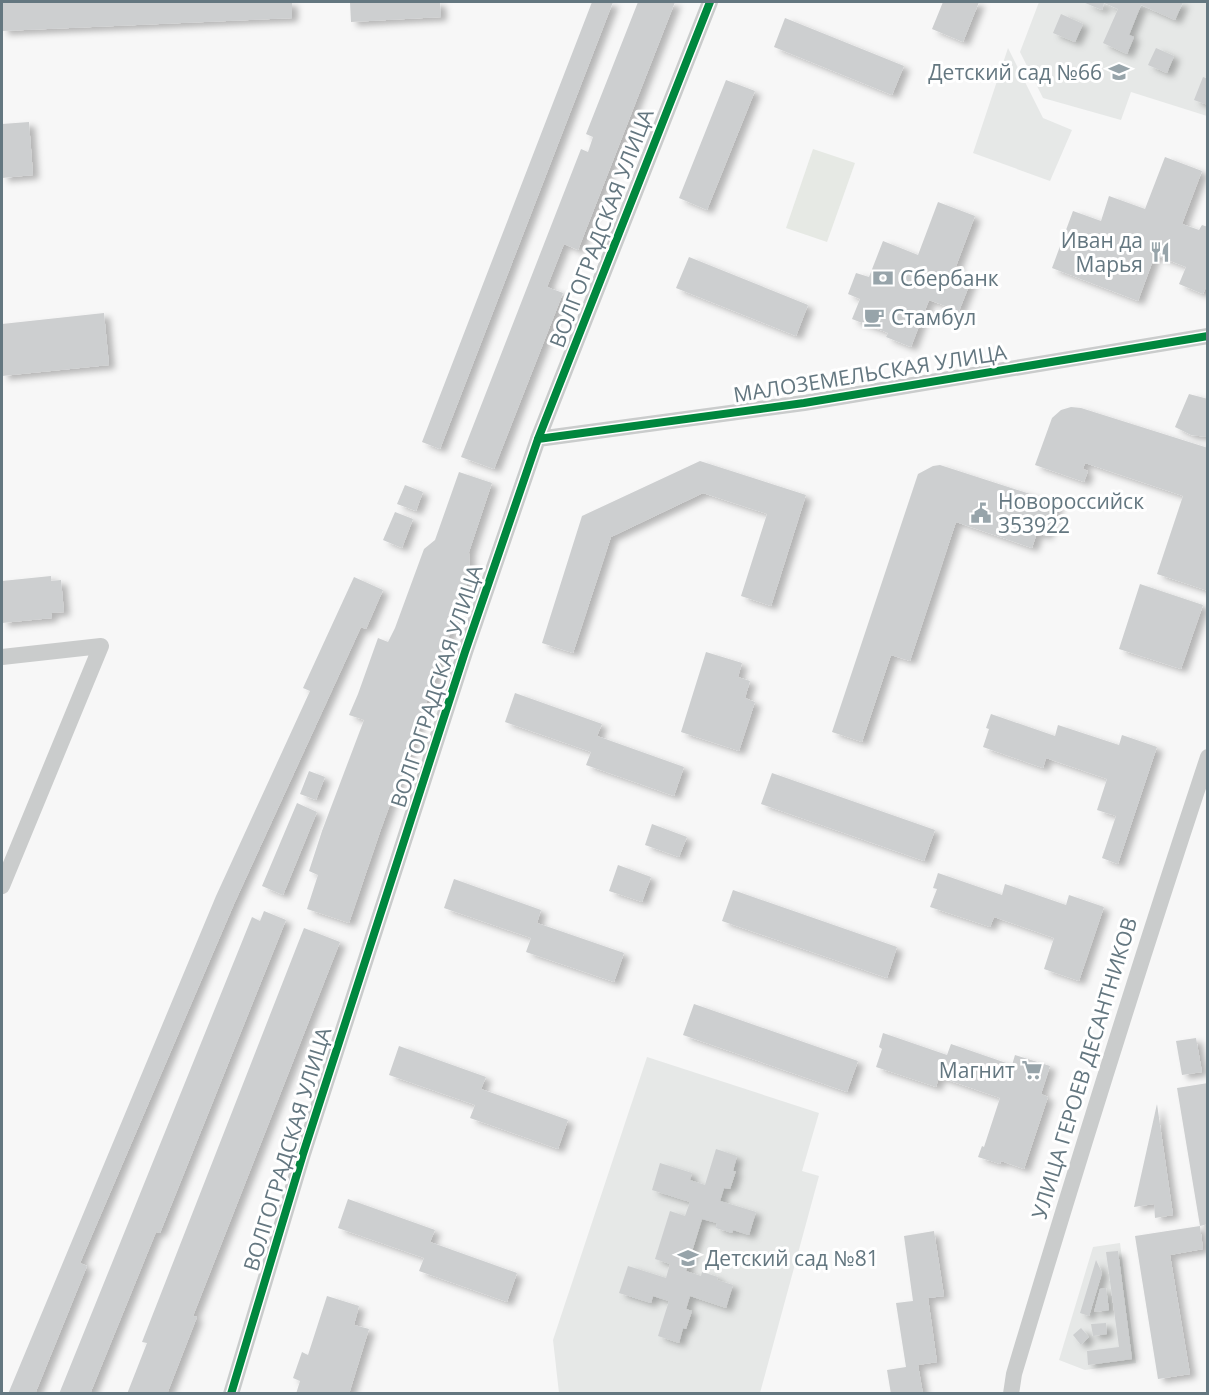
<svg xmlns="http://www.w3.org/2000/svg" width="1209" height="1395" viewBox="0 0 1209 1395" font-family="'Open Sans',sans-serif">
	<style>
		.built { fill: #e6e8e7 }
		.green { fill: #e6e9e4 }
		.building { fill: #cdcfd0; filter: url(#shadow) }
		.lines { fill: none; stroke-linecap: round; stroke-linejoin: round }
		.street { stroke: #cacccc; stroke-width: 16 }
		.cycleway-casing { stroke: #fff; stroke-width: 11 }
		.cycleway { stroke: #00873e; stroke-width: 8 }
		.labels { text-anchor: middle; dominant-baseline: central; stroke-width: 6; stroke-linejoin: round; paint-order: stroke }
		.poi-label { font-size: 21px; fill: #647780; stroke: #fff; text-anchor: start }
		.street-label { font-size: 21px; fill: #647780; stroke: #fff }
	</style>
	<defs>
		<filter id="shadow"><feDropShadow dx="6" dy="4" stdDeviation="3" flood-color="#0004"/></filter>
	</defs>
	<rect width="100%" height="100%" fill="#f7f7f7"/>
	<path class="built" d="M1039,2H1207V116L1131,92L1121,120L1043,98L1020,52Z
		M1008,48L1043,118L1072,130L1050,181L973,153Z
		M647,1057L819,1113L802,1171L819,1176L760,1393H559L553,1340Z
		M1120,1243L1136,1363L1085,1370L1059,1360L1093,1247Z"/>
	<path class="green" d="M813,149L855,163L827,242L786,228Z"/>
	<path class="building" d="M2,2H292V18L2,31Z
		M350,2H440L441,17L351,22Z
		M592,2H613L440,449L422,442Z
		M638,2H675L578,250L564,244L547,287L563,293L494,469L461,457L581,149L588,152L593,137L586,134Z
		M943,2H979L963,42L932,29Z
		M1083,2H1183L1175,20L1141,5L1129,35L1134,37L1127,54L1103,43L1118,9L1104,3L1102,10Z
		M1061,14L1083,24L1075,42L1053,33Z
		M785,18L904,66L892,95L774,47Z
		M1156,48L1174,56L1167,73L1148,65Z
		M1203,77L1208,79V105L1194,100Z
		M726,80L755,91L707,210L679,198Z
		M29,122L33,175L2,178V124Z
		M1165,157L1202,171L1182,224L1199,230L1202,225L1208,227V249L1205,255L1208,256V283L1203,294L1179,284L1186,267L1155,255L1138,301L1052,268L1073,211L1101,221L1109,196L1145,209Z
		M938,202L975,216L955,269L973,276L959,311L929,300L911,347L886,337L888,333L852,319L860,299L848,294L856,273L869,277L883,241L918,255Z
		M689,257L808,305L796,336L676,288Z
		M104,313L109,365L2,376V324Z
		M1189,394L1208,399V437L1191,435L1175,427Z
		M1071,407L1081,408L1208,448V591L1157,574L1183,496L1085,463L1083,469L1088,471L1084,482L1035,465L1052,418L1061,410Z
		M700,461L806,495L771,606L741,596L767,514L703,493L611,537L573,653L542,643L582,516Z
		M940,465L1058,503L1046,536L1037,533L1032,548L956,522L910,661L891,655L862,742L832,732L918,474L933,466Z
		M459,472L492,483L469,552L470,574L414,739L381,829L349,923L307,909L318,875L309,871L322,831L364,720L349,715L358,694L378,638L388,642L395,628L424,549L435,540Z
		M405,485L423,492L416,511L397,504Z
		M395,512L413,519L402,548L383,540Z
		M51,576V581L61,580L64,612L51,613L52,618L2,623V581Z
		M354,577L383,590L366,629L361,627L234,904L80,1263L87,1266L35,1394H8L216,896L310,691L303,688Z
		M1140,584L1203,605L1181,669L1119,649Z
		M706,652L742,663L738,677L750,681L745,698L755,702L739,751L681,732Z
		M515,693L602,724L597,736L684,767L674,796L586,765L591,752L505,722Z
		M991,714L1055,736L1058,725L1119,745L1122,735L1157,747L1118,864L1102,858L1116,816L1097,810L1107,779L1046,758L1043,768L983,747L989,729L986,728Z
		M309,771L325,777L316,800L300,794Z
		M772,773L935,830L924,861L761,804Z
		M297,803L317,812L283,895L262,886Z
		M652,824L687,837L679,857L645,845Z
		M618,865L651,877L642,902L609,891Z
		M938,873L1002,895L1005,884L1066,905L1069,895L1104,907L1079,981L1044,969L1054,938L994,917L990,927L930,907L937,889L933,888Z
		M454,879L541,910L537,923L624,953L614,982L526,952L531,938L444,908Z
		M733,890L897,947L887,978L722,921Z
		M264,911L286,920L160,1233L156,1232L90,1394H59L252,917L260,921Z
		M304,928L340,942L193,1316L197,1317L167,1394H127L147,1343L142,1342Z
		M694,1004L858,1061L847,1092L683,1035Z
		M883,1033L947,1055L951,1044L1012,1065L1015,1055L1050,1066L1041,1094L1048,1097L1024,1169L1001,1161L1000,1164L978,1157L982,1146L984,1147L1000,1098L939,1077L936,1087L876,1067L882,1049L879,1047Z
		M1196,1038L1202,1072L1182,1075L1176,1041Z
		M399,1046L486,1077L481,1089L568,1120L558,1149L470,1118L475,1105L389,1075Z
		M1208,1083V1224L1200,1226L1177,1088Z
		M1157,1104L1173,1215L1155,1218L1154,1204L1134,1207Z
		M716,1149L737,1156L733,1171H736L730,1189L724,1188L720,1201L756,1212L749,1235L733,1230L732,1233L716,1228L717,1223L702,1219L686,1271L701,1276L702,1272L718,1277L717,1280L733,1285L726,1308L690,1296L686,1309L692,1311L686,1329L683,1328L679,1343L658,1336L669,1301L653,1296L651,1303L619,1293L628,1266L666,1278L670,1264L655,1259L670,1211L685,1216L690,1202L652,1190L660,1163L692,1173L690,1180L705,1185Z
		M348,1199L435,1230L430,1242L517,1273L507,1302L419,1271L424,1258L338,1228Z
		M1200,1226L1203,1249L1170,1255L1190,1374L1158,1379L1135,1236Z
		M934,1231L944,1296L928,1298L937,1362L918,1365L923,1394H891L887,1370L906,1367L896,1303L913,1301L904,1236Z
		M1118,1251L1132,1359L1088,1365L1087,1351L1119,1347L1106,1252Z
		M1096,1260L1102,1273L1089,1316L1080,1313Z
		M1106,1288L1109,1310L1094,1312L1100,1289Z
		M327,1296L359,1306L354,1325L369,1329L349,1394H296L300,1381L293,1378L302,1352L308,1355Z
		M1106,1323L1107,1334L1093,1336L1091,1324Z
		M1081,1328L1089,1337L1081,1345L1073,1335Z"/>
	<g class="lines">
		<path class="street" d="M538,439L804,403L1208,336
			M2,657L101,646L2,886
			M231,1394L303,1154L465,652L538,439L710,2
			M1011,1394L1014,1374C1076,1167 1140,962 1208,757"/>
		<g class="cycleway-casing">
			<path id="cycleway" d="M538,439L804,403L1208,336
				M231,1394L303,1154L465,652L538,439L710,2"/>
		</g>
		<use href="#cycleway" class="cycleway"/>
	</g>
	<defs>
		<g id="school-bare" transform="scale(1.62)"><path d="M0-5L7-2L0 1L-7-2ZM-4 1L0 2.5L4 1V4Q0 6-4 4Z" fill="#97a4aa" stroke="#fff" stroke-width="2.5" paint-order="stroke"/></g>
		<g id="restaurant-bare" transform="scale(1.62)"><path d="M-5-6h1v4h1v-4h1v4h1v-4h1v5L-1.5 .5V6h-2V.5L-5-1ZM5-6V6H3V1.5H1.5Q1.5-4 5-6Z" fill="#97a4aa" stroke="#fff" stroke-width="2.5" paint-order="stroke"/></g>
		<g id="bank-bare" transform="scale(1.62)"><path d="M-6-4H6V4H-6ZM0-2.3a2.3 2.3 0 1 0 0 4.6a2.3 2.3 0 1 0 0-4.6Z" fill="#97a4aa" stroke="#fff" stroke-width="2.5" paint-order="stroke"/></g>
		<g id="cafe-bare" transform="scale(1.62)"><path d="M-5.5-4.5H6V0H3Q3 3.5 0 3.5H-2.5Q-5.5 3.5-5.5 0ZM3-3.2v2h1.7v-2ZM-6 4.5H4V6H-6Z" fill="#97a4aa" stroke="#fff" stroke-width="2.5" paint-order="stroke"/></g>
		<g id="civic-bare" transform="scale(1.62)"><path d="M-.6-6.5H3V-4.5H.6V-3L4-1V1h2V6H-6V1h2V-1L-.6-3ZM-1.2 2.5V6h2.4V2.5Z" fill="#97a4aa" stroke="#fff" stroke-width="2.5" paint-order="stroke"/></g>
		<g id="supermarket-bare" transform="scale(1.62)"><path d="M-6-5.5h2.5l.6 2H6L4.5 2H-2.5L-4.4-4H-6ZM-1.5 3.2a1.3 1.3 0 1 0 .1 0ZM3 3.2a1.3 1.3 0 1 0 .1 0Z" fill="#97a4aa" stroke="#fff" stroke-width="2.5" paint-order="stroke"/></g>
	</defs>
	<g fill-rule="evenodd">
		<use href="#school-bare" x="1119" y="72"/>
		<use href="#restaurant-bare" x="1160" y="252"/>
		<use href="#bank-bare" x="883" y="278"/>
		<use href="#cafe-bare" x="874" y="317"/>
		<use href="#civic-bare" x="981" y="513"/>
		<use href="#supermarket-bare" x="1032" y="1070"/>
		<use href="#school-bare" x="688" y="1258"/>
	</g>
	<g class="labels">
		<g class="poi-label">
			<text x="1102" y="72" text-anchor="end">Детский сад №66</text>
			<text x="1143" y="240" text-anchor="end">Иван да<tspan x="1143" dy="24">Марья</tspan></text>
			<text x="900" y="278">Сбербанк</text>
			<text x="891" y="317">Стамбул</text>
			<text x="998" y="501">Новороссийск<tspan x="998" dy="24">353922</tspan></text>
			<text x="1015" y="1070" text-anchor="end">Магнит</text>
			<text x="705" y="1258">Детский сад №81</text>
		</g>
		<g class="street-label">
			<text transform="translate(601 228) rotate(-69)">ВОЛГОГРАДСКАЯ УЛИЦА</text>
			<text transform="translate(870 373) rotate(-9)">МАЛОЗЕМЕЛЬСКАЯ УЛИЦА</text>
			<text transform="translate(436 686) rotate(-72)">ВОЛГОГРАДСКАЯ УЛИЦА</text>
			<text transform="translate(1084 1068) rotate(-73)">УЛИЦА ГЕРОЕВ ДЕСАНТНИКОВ</text>
			<text transform="translate(287 1149) rotate(-73)">ВОЛГОГРАДСКАЯ УЛИЦА</text>
		</g>
	</g>
	<rect width="1209" height="1395" fill="none" stroke="#647780" stroke-width="6"/>
</svg>
